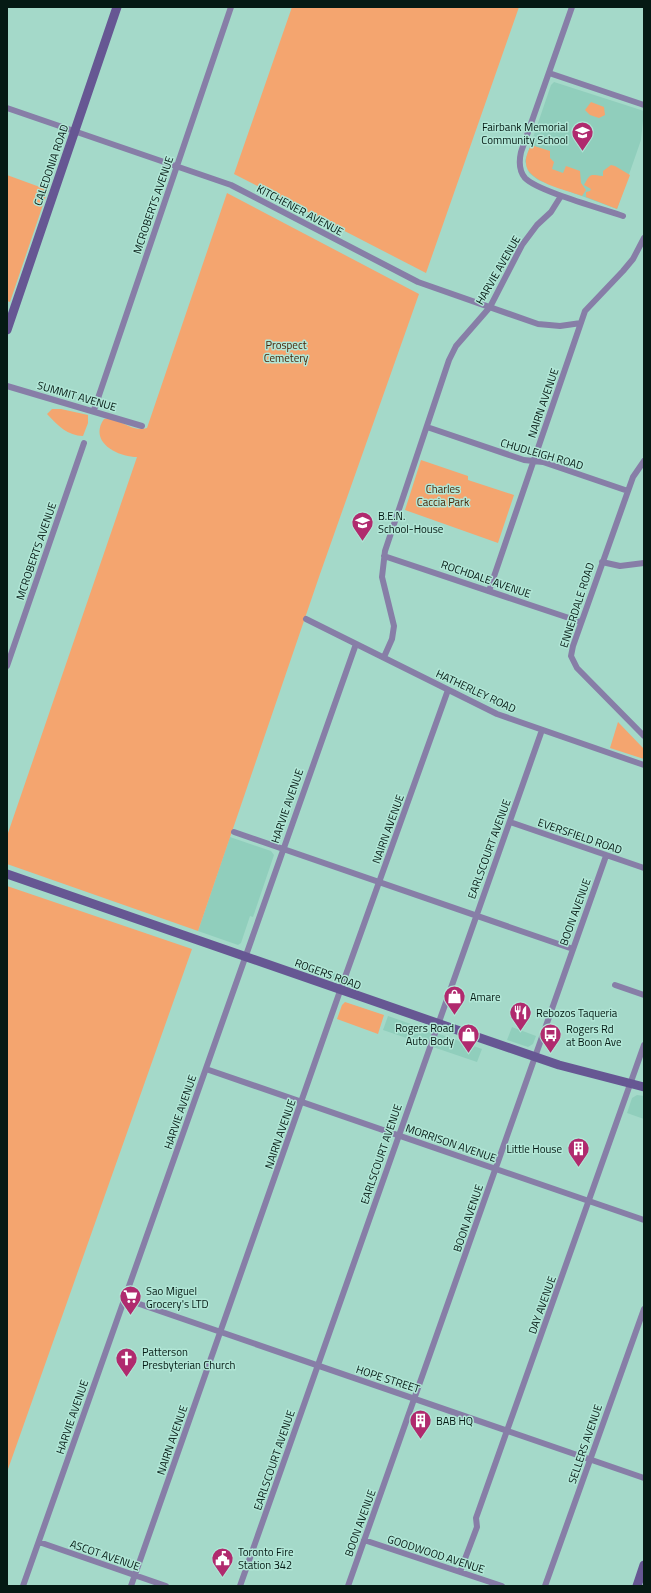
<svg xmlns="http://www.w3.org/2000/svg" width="651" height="1593" viewBox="0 0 651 1593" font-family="'Titillium Web',sans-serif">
	<rect width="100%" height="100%" fill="#a4d9c9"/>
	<path fill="#90cebc" d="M554 82 644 111 641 140 617 209 538 180 529 173 525 161 551 85Z
		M230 837 271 851 274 855 253 917 250 916 241 943 238 945 198 931Z
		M301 961 341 975V976L334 979 298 967Z
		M388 1016 482 1049 477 1062 383 1030Z
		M512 1027 536 1036 533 1044 528 1047 507 1040Z
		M637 1095 644 1096V1119L627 1113 632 1098Z"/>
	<path fill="#f4a56f" d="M292 7H519L426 273 234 174Z
		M591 102 604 107 605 115 599 118 590 115 585 110Z
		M531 145 550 151V158L554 162 552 169 563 173 566 166 580 171 581 183 586 190 582 196C567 190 526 182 526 163 525 157 529 150 531 145Z
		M611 165 615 166 630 175 617 209 586 197V192L590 191 591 189 584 185C591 172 590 175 603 176V171Z
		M7 175 48 190 10 302 7 301Z
		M227 193 419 294 320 574 198 931 7 864V836L137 457C118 457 88 442 104 419 120 416 130 433 147 428Z
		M52 409H61L88 415V423L83 436C68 436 57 425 47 414Z
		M421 460 468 476V480L514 495 498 543 405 510Z
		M618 722 644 749V759L610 748Z
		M7 886 192 949 7 1472Z
		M345 1002 384 1015 378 1034 337 1019 342 1005Z"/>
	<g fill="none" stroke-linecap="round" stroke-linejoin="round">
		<path stroke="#877ea7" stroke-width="6" d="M572 7 521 152C519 161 519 171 525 178 537 191 603 209 623 216
			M549 73 644 105
			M7 108 231 185 418 282 538 324 560 326 581 323
			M7 386 142 426
			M94 410 231 7
			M427 427 524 460 543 462 628 491
			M644 461 633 477 573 646 571 656 577 668 644 736
			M384 556 581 622
			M602 562 620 566 644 563
			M489 591 585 311 623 271 633 259 644 238
			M306 619 497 714 644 765
			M384 657 392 639 394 626 382 577 385 551 449 360 456 346 490 307 522 245 537 225 551 212 561 196
			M7 666 84 443
			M510 822 644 868
			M234 832 573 949
			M615 985 644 995
			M206 1069 644 1220
			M125 1299 644 1478
			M364 1540 502 1586
			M39 1542 166 1586
			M460 1572 477 1527 476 1518 644 1045
			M23 1586 356 644
			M131 1586 340 991 448 690
			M240 1586 542 730
			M348 1586 606 856
			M545 1586 644 1309"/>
		<path stroke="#665793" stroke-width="9" d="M7 330 117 7
			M7 874 486 1040 559 1065 644 1087
			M637 1586 644 1565"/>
	</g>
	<defs>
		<symbol id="school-pin" viewBox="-11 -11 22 30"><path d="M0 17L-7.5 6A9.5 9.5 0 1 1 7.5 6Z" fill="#b02a6e" stroke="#b1e6d6"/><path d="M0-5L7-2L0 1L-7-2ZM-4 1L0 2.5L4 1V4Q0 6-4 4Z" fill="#fff"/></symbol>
		<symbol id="shop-pin" viewBox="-11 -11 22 30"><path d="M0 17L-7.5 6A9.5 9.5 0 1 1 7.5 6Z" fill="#b02a6e" stroke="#b1e6d6"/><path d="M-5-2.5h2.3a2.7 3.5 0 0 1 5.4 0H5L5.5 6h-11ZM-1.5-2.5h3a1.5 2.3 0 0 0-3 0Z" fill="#fff"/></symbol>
		<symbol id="restaurant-pin" viewBox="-11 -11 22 30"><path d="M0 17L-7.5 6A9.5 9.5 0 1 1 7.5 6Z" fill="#b02a6e" stroke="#b1e6d6"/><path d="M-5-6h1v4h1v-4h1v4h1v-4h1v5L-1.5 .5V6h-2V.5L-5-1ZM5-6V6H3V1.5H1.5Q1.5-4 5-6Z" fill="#fff"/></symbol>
		<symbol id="bus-pin" viewBox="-11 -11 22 30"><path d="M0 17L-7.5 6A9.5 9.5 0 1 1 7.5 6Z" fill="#b02a6e" stroke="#b1e6d6"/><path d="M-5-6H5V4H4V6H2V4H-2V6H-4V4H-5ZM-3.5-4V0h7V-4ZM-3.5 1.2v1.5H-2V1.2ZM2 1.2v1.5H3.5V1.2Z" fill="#fff"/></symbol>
		<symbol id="building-pin" viewBox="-11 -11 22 30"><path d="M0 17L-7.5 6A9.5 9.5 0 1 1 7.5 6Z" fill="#b02a6e" stroke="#b1e6d6"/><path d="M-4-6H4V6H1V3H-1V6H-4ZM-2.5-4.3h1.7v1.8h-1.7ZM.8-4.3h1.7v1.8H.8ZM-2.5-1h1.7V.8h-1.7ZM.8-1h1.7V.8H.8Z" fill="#fff"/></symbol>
		<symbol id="supermarket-pin" viewBox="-11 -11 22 30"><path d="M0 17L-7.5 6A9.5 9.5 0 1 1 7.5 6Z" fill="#b02a6e" stroke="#b1e6d6"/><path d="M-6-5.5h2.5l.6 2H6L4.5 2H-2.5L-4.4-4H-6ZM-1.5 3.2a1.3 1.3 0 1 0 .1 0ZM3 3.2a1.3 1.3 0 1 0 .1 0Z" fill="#fff"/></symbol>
		<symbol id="church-pin" viewBox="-11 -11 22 30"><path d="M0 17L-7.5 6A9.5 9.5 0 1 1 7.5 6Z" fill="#b02a6e" stroke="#b1e6d6"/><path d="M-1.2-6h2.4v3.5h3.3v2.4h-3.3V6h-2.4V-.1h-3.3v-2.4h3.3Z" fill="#fff"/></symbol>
		<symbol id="civic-pin" viewBox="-11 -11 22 30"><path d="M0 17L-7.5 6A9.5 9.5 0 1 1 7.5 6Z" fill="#b02a6e" stroke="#b1e6d6"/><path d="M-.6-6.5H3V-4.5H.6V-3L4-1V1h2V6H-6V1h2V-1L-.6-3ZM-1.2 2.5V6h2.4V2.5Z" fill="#fff"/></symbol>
	</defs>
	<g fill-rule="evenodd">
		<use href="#school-pin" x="570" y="120" width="25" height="34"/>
		<use href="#school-pin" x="350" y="510" width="25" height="34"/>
		<use href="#shop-pin" x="442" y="984" width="25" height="34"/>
		<use href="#restaurant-pin" x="508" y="1000" width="25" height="34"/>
		<use href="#shop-pin" x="456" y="1022" width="25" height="34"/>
		<use href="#bus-pin" x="538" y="1022" width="25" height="34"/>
		<use href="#building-pin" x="566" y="1136" width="25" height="34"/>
		<use href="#supermarket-pin" x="118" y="1284" width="25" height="34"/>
		<use href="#church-pin" x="114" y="1346" width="25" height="34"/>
		<use href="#building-pin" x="408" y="1408" width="25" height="34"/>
		<use href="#civic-pin" x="210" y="1546" width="25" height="34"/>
	</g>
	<g text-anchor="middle" stroke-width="3" stroke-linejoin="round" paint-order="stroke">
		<g font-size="11" fill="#051a14" stroke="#b1e6d6" text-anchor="start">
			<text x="568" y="131" text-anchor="end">Fairbank Memorial<tspan x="568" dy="13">Community School</tspan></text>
			<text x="378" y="520">B.E.N.<tspan x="378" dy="13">School-House</tspan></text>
			<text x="470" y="1001">Amare</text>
			<text x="536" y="1017">Rebozos Taqueria</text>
			<text x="454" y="1032" text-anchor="end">Rogers Road<tspan x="454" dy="13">Auto Body</tspan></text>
			<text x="566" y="1033">Rogers Rd<tspan x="566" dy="13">at Boon Ave</tspan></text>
			<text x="562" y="1153" text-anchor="end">Little House</text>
			<text x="146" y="1295">Sao Miguel<tspan x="146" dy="13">Grocery's LTD</tspan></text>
			<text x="142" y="1356">Patterson<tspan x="142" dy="13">Presbyterian Church</tspan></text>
			<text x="436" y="1425">BAB HQ</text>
			<text x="238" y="1556">Toronto Fire<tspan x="238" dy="13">Station 342</tspan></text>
		</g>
		<g font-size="11" fill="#051a14" stroke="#b1e6d6">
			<text transform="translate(51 165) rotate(-71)" y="4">CALEDONIA ROAD</text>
			<text transform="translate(153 205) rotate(-71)" y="4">MCROBERTS AVENUE</text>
			<text transform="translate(300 210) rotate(28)" y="4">KITCHENER AVENUE</text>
			<text transform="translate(498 270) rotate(-60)" y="4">HARVIE AVENUE</text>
			<text transform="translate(77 396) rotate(16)" y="4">SUMMIT AVENUE</text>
			<text transform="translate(543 403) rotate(-71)" y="4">NAIRN AVENUE</text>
			<text transform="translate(542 454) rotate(16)" y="4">CHUDLEIGH ROAD</text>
			<text transform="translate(36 551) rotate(-71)" y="4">MCROBERTS AVENUE</text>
			<text transform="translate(486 579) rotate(19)" y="4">ROCHDALE AVENUE</text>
			<text transform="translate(577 605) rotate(-72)" y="4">ENNERDALE ROAD</text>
			<text transform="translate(476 691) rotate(25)" y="4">HATHERLEY ROAD</text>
			<text transform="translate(287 806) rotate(-71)" y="4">HARVIE AVENUE</text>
			<text transform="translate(388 829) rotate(-70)" y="4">NAIRN AVENUE</text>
			<text transform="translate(580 836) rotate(19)" y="4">EVERSFIELD ROAD</text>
			<text transform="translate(489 849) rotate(-70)" y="4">EARLSCOURT AVENUE</text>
			<text transform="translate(575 912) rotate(-70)" y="4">BOON AVENUE</text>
			<text transform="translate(328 974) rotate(20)" y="4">ROGERS ROAD</text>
			<text transform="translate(180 1112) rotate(-71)" y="4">HARVIE AVENUE</text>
			<text transform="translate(280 1134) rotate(-71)" y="4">NAIRN AVENUE</text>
			<text transform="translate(451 1143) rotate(19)" y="4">MORRISON AVENUE</text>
			<text transform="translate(381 1154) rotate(-71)" y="4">EARLSCOURT AVENUE</text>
			<text transform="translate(468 1218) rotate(-71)" y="4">BOON AVENUE</text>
			<text transform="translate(542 1305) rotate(-70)" y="4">DAY AVENUE</text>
			<text transform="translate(388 1379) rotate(18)" y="4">HOPE STREET</text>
			<text transform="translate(72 1417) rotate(-71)" y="4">HARVIE AVENUE</text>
			<text transform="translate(172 1440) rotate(-71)" y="4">NAIRN AVENUE</text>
			<text transform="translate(585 1444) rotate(-71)" y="4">SELLERS AVENUE</text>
			<text transform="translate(274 1460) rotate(-71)" y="4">EARLSCOURT AVENUE</text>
			<text transform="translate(360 1523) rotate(-70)" y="4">BOON AVENUE</text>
			<text transform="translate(436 1554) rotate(18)" y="4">GOODWOOD AVENUE</text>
			<text transform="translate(105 1555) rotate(19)" y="4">ASCOT AVENUE</text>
		</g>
		<g font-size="11" fill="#4a2508" stroke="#b1e6d6">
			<text x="286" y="349">Prospect<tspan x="286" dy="13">Cemetery</tspan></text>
			<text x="443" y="493">Charles<tspan x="443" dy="13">Caccia Park</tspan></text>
		</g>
	</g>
	<rect width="651" height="1593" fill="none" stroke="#051a14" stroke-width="16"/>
</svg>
